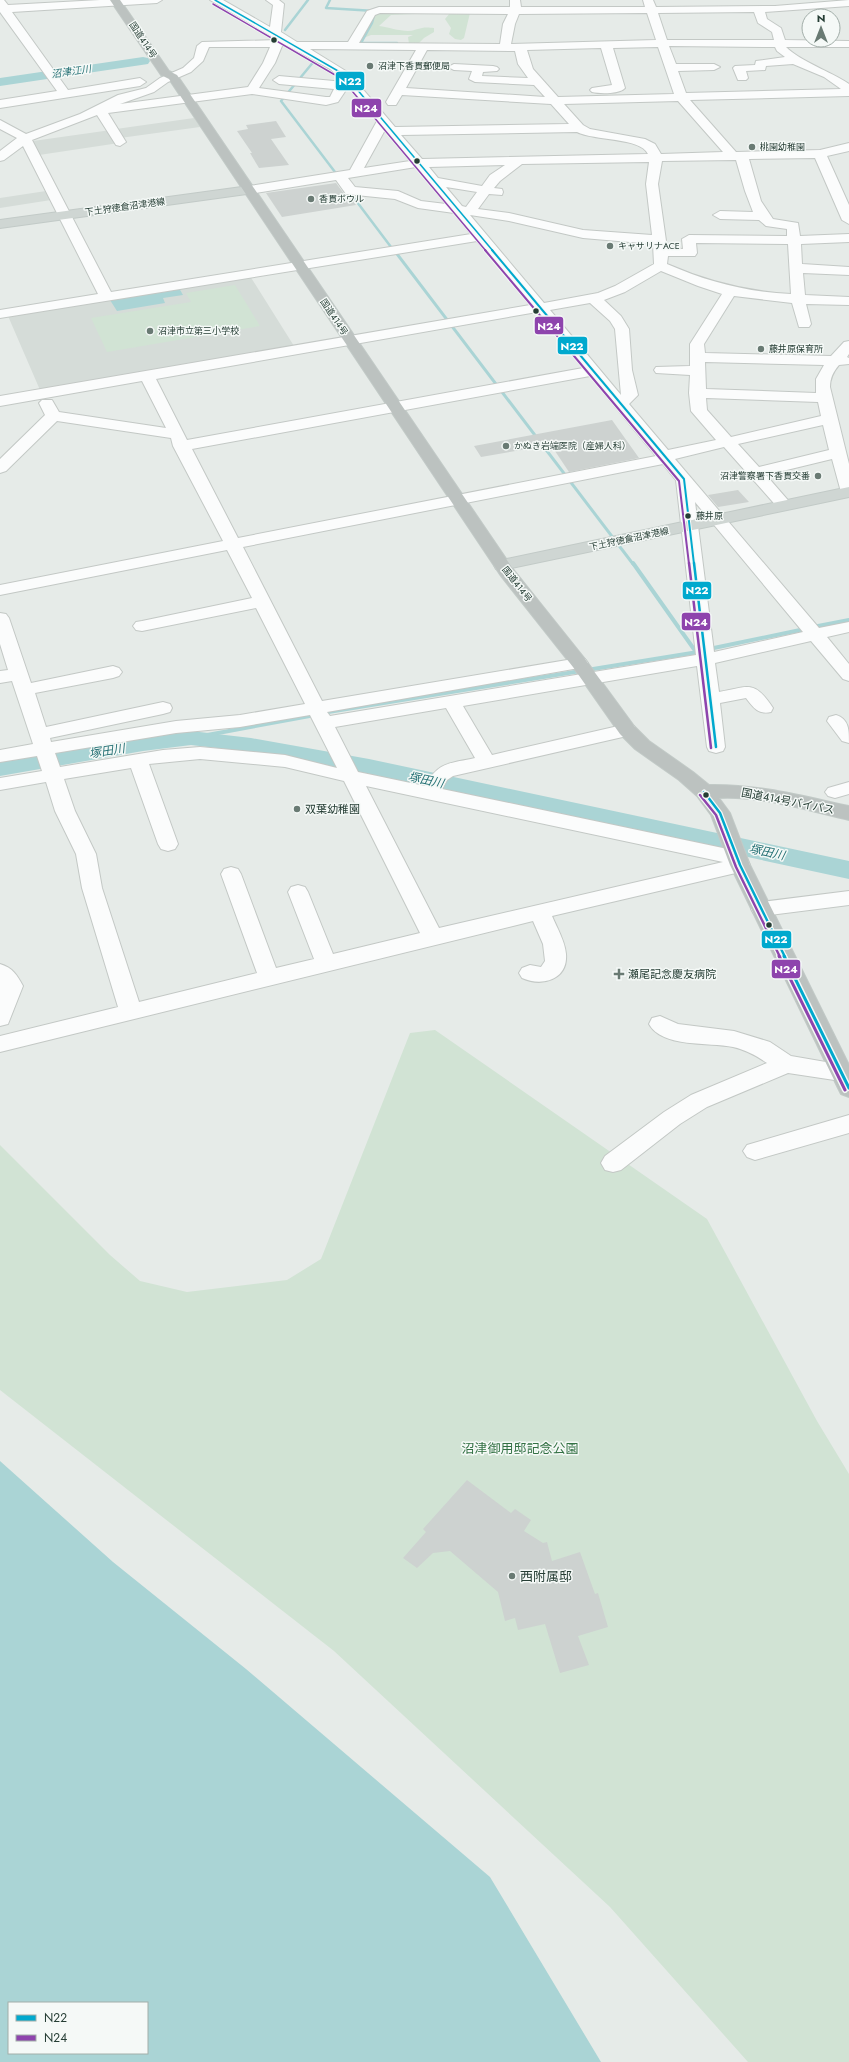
<svg xmlns="http://www.w3.org/2000/svg" width="849" height="2062" viewBox="0 0 849 2062" font-family="Jost,'Noto Sans JP',sans-serif">
	<rect width="100%" height="100%" fill="#e6ebe8"/>
	<path fill="#d5dcd8" d="M194 118 200 127 120 138 116 129Z
		M111 130 119 143 39 155 33 141Z
		M46 191 51 200 0 208V198Z
		M250 276 294 346 40 390 8 316Z"/>
	<path fill="#d1e3d4" d="M379 11H413L415 14 391 15 379 26C388 27 399 31 408 31 419 30 420 26 434 28V32L424 38 418 44H409L408 37 413 35H371L361 39 370 14Z
		M450 13H470L464 38 461 40 455 39 449 34 451 28 445 19Z
		M235 285 260 326 107 352 91 318 191 302 186 293Z
		M435 1030 707 1219 817 1421 849 1474V2062H748L610 1907 334 1651 0 1390V1145L110 1255 140 1281 187 1292 287 1280 321 1259 410 1033Z"/>
	<path fill="#aad4d5" fill-rule="evenodd" d="M179 288 183 295 163 298 165 303 117 311 110 300Z
		M0 1461 113 1562 246 1669 490 1877 601 2062H0ZM9 2003H147V2053H9Z"/>
	<g fill="none" stroke-linecap="round" stroke-linejoin="round">
		<path stroke="#aad4d5" stroke-width="2.5" d="M330 0 326 8 375 11 372 23 361 43H397
			M285 30 308 0
			M315 60 281 101 338 176
			M348 190 394 251"/>
		<path stroke="#aad4d5" stroke-width="3" d="M394 250 633 564"/>
		<path stroke="#aad4d5" stroke-width="4" d="M633 563 696 652
			M813 627 849 620
			M709 649 805 629
			M322 713 698 652
			M191 738 315 715"/>
		<path fill="#aad4d5" fill-rule="evenodd" d="M143 57 148 58 150 61 148 64 0 86V78Z
			M191 731 251 738 369 759 849 861V879L369 775 251 752 191 745 143 751 0 776V760L143 737Z"/>
	</g>
	<path fill="#cdd2d0" d="M276 121 286 137 271 139 289 165 259 168 250 153H252L237 131 248 129 246 125Z
		M336 183 345 195 349 196 356 205 282 217 266 193Z
		M612 420 639 458 569 472 551 445 481 457 474 446Z
		M738 490 749 502 718 507 708 495Z
		M467 1480 511 1513 515 1509 531 1520 524 1531 543 1543 547 1542 552 1561 580 1552 595 1594 598 1593 608 1627 578 1636 589 1665 560 1673 545 1624 518 1630 515 1618 505 1621 498 1592 450 1551 433 1553 417 1568 403 1558 426 1532 423 1529Z"/>
	<g fill="none" stroke-linecap="round" stroke-linejoin="round">
		<defs>
			<path id="minor" d="M0 0H4L8 5 100 0H162L157 3 12 12 68 90 140 78 146 82 140 86 0 108V100L57 91 0 12Z
				M210 0H223L270 27 273 5 266 0H279L284 4 281 32 297 42H348L367 11 379 7H510V0H520L521 7H645L643 0H653L656 7 775 6 849 0V6L765 12 767 19 781 28 785 40 849 41V47H786C801 62 830 71 849 84V96L690 100 736 152 820 150 849 143V151L827 156 849 205V224L842 220 815 158 749 159 761 201 773 219 798 223 800 236 849 234V242L801 244 802 264 849 267V275L803 273 805 295 849 297V305L806 304 811 324 809 327H799L792 303 734 296 704 344 705 353 831 356 844 342 849 341V354L847 357 849 358V364L839 365C833 372 830 378 830 387L849 464V497L843 495 841 492 832 459 766 475 793 506 791 509H779L724 447 675 459 819 628 849 622V632L827 637 849 664V681L843 679 811 641 715 663 719 692C748 687 754 679 773 708L771 712C758 715 753 707 746 698L720 703 725 747 723 751 716 753 709 751 707 747 697 666 463 706 492 755 627 724 634 726 636 730 634 734 627 736 453 776 447 780 442 789 737 851 744 853 750 865 747 870 740 872 552 916C557 928 565 941 566 954 568 980 542 987 522 978L519 973 522 968 530 965 541 967 545 961 543 944 533 921 0 1052V1036L118 1007 82 888 76 854 55 811 46 782 0 790V778L42 771 37 756 0 762V750L33 744 12 681 0 683V671L8 670 0 644V613L6 614 9 618 31 683 113 666 119 668 122 672 119 676 113 678 35 693 46 727 163 702 170 704 172 708 170 712 163 714 50 738 51 742 176 721 240 715 305 704 256 608 142 631 136 630 133 626 136 622 142 621 252 598 227 550 0 595V585L223 541 173 446 171 438 57 421 6 471 0 473V459L45 415 39 403 42 400H52L59 412 166 428 142 381 0 406V396L530 305 477 241 0 318V310L98 294 23 146 4 160 0 161V151L17 138 0 129V120L26 134 80 114 118 95 146 88 160 78 183 68 194 58 197 46 202 42 278 40ZM754 12 758 23 772 32 774 40H667L658 13ZM380 13 508 14 503 24 500 44 359 43 375 15ZM647 13 656 40 511 44 515 24 519 14ZM286 45 330 69 345 82 279 76 273 80 279 84 334 89 330 97H326L259 88 275 63 282 46ZM669 46 775 47 777 51 785 57 756 61 755 65 735 66 733 68 738 80H746L748 78 746 71 765 70 766 66 793 64 824 77 841 89 686 93 678 71 714 70 720 67 714 64H676ZM209 47H270L263 63 248 87 120 104 154 92 168 82 191 72 203 61ZM658 47 674 94 558 97 533 69 527 50 601 48 612 85 592 88 590 90 592 92C600 94 620 94 625 88L613 48ZM310 49 416 50 386 102 388 105H396L402 95 551 104 569 124 395 127 349 73ZM427 50 515 51 518 64 528 78 482 76 483 72 497 71 499 69 497 67 493 66 454 64 448 67 454 70 472 71 469 79 475 82 534 85 545 97 406 88ZM346 90H351L377 121 350 170 249 186 243 190 244 193 249 194 336 180 346 194 395 199 418 208 454 213 471 234 111 292 32 140 97 115 116 145 120 146 126 142 108 113 252 94 326 105 338 102ZM678 101 723 152 661 154 655 144 645 139 590 129 583 125 564 104ZM385 130 410 161 364 168ZM577 132C594 141 640 137 648 154L422 159 401 135ZM736 160 745 191 753 212 720 211 713 215 720 219 759 220 766 226 787 229V236L689 235 682 239 683 249 667 248 658 184 662 161ZM649 162 646 184 652 235 583 230 509 213 478 209 489 194 502 195 503 192 502 189 494 188 500 181 522 164ZM505 165 490 175 482 186 438 178 429 167ZM416 167 446 204 421 201 398 191 355 187 348 178ZM446 187 477 192 466 207 462 206ZM470 215 509 221 583 238 653 244 654 264 615 286 598 293 544 303ZM696 243 788 244 791 294C747 292 708 282 667 264L668 256H695L697 253ZM661 271 698 286 722 294 690 344V366L656 367 654 370 656 373 690 375 689 393 691 411 716 440 668 450 629 404 638 395 632 370 629 329 621 316 604 300 625 292ZM590 303 610 321 615 329 621 395 550 310ZM537 312 583 368 187 440 156 379ZM705 362 824 365 816 379V393L706 389ZM590 376 656 456 238 538 192 449ZM706 398 818 402 821 416 731 437 707 410ZM823 425 829 450 759 467 738 444ZM663 464 676 480 696 655 330 716 327 712 579 668 585 667 588 663 585 659 579 658 322 701 243 547ZM695 502 803 632 714 652ZM446 708 475 758C449 764 439 761 425 786L358 772 335 727ZM310 715 337 768 285 755 200 747 163 750 60 767 55 753 176 733 240 727ZM200 759 285 767 344 781 420 933 333 954 308 892 305 887 298 885 291 887 288 892 314 959 276 968 241 874 238 869 231 867 224 869 221 874 257 973 139 1002 102 888 96 854 75 811 64 779 131 768 158 844 161 849 168 851 175 849 178 844 149 764ZM366 786 723 862 439 928Z
				M836 715C849 719 849 730 849 743L842 741 827 721 829 717Z
				M849 782V794L835 798 828 796 825 792 828 788Z
				M849 891V905L761 916 754 914 751 909 754 904 761 902Z
				M0 964C13 968 17 975 23 986L8 1024 0 1026Z
				M660 1016 678 1024 734 1031 770 1042 791 1056 849 1066V1078L841 1081 788 1073 707 1107 680 1124 621 1170 613 1172 605 1170 601 1163 605 1156 664 1112 691 1095 767 1063C757 1056 746 1050 733 1047 709 1042 662 1048 649 1024L652 1018Z
				M849 1115V1133L755 1160 747 1157 743 1151 747 1145Z"/>
			<path id="major" d="M249 186 255 190 254 193 0 228V220Z
				M849 487V497L502 570 496 569 494 565 496 561 502 560Z"/>
			<path id="highway" d="M110 0H120L169 71 177 75 513 569 585 659 634 726 649 741 693 772 709 785C757 784 802 796 849 806V820C806 810 763 796 719 798L730 813 750 865 849 1065V1097L841 1094 838 1088 730 865 711 815 697 796 679 780 635 749 620 734 573 667 501 576 169 79 161 75Z"/>
		</defs>
		<use href="#minor" stroke="#c3c8c5" stroke-width="2"/>
		<use href="#major" stroke="#c2cac7" stroke-width="2"/>
		<use href="#highway" stroke="#c2cac7" stroke-width="2"/>
		<use href="#minor" fill="#fbfcfc" fill-rule="evenodd"/>
		<use href="#major" fill="#cfd6d3" fill-rule="evenodd"/>
		<use href="#highway" fill="#bcc2c0" fill-rule="evenodd"/>
		<defs>
			<path id="bus-1-far3" d="M215 0 345 75 493 251"/>
			<path id="bus-1-far2" d="M492 250 684 479 694 564"/>
			<path id="bus-1-far1" d="M694 563 716 747
				M704 792 720 813 740 865 785 957"/>
			<path id="bus-1" d="M784 956 849 1088"/>
			<path id="bus-2-far3" d="M213 4 342 79 486 251"/>
			<path id="bus-2-far2" d="M485 250 679 481 689 564"/>
			<path id="bus-2-far1" d="M689 563 711 748
				M700 795 716 815 736 867 780 957"/>
			<path id="bus-2" d="M779 956 845 1090"/>
		</defs>
		<use href="#bus-1-far3" stroke="#f5f9f7" stroke-width="3"/>
		<use href="#bus-1-far2" stroke="#f5f9f7" stroke-width="4"/>
		<use href="#bus-1-far1" stroke="#f5f9f7" stroke-width="5"/>
		<use href="#bus-1" stroke="#f5f9f7" stroke-width="6"/>
		<use href="#bus-2-far3" stroke="#f5f9f7" stroke-width="3"/>
		<use href="#bus-2-far2" stroke="#f5f9f7" stroke-width="4"/>
		<use href="#bus-2-far1" stroke="#f5f9f7" stroke-width="5"/>
		<use href="#bus-2" stroke="#f5f9f7" stroke-width="6"/>
		<use href="#bus-1-far3" stroke="#00a9ce" stroke-width="1.5"/>
		<use href="#bus-1-far2" stroke="#00a9ce" stroke-width="2"/>
		<use href="#bus-1-far1" stroke="#00a9ce" stroke-width="2.5"/>
		<use href="#bus-1" stroke="#00a9ce" stroke-width="3"/>
		<use href="#bus-2-far3" stroke="#8e44ad" stroke-width="1.5"/>
		<use href="#bus-2-far2" stroke="#8e44ad" stroke-width="2"/>
		<use href="#bus-2-far1" stroke="#8e44ad" stroke-width="2.5"/>
		<use href="#bus-2" stroke="#8e44ad" stroke-width="3"/>
	</g>
	<g fill="#253d34" stroke="#f5f9f7" stroke-width="1.5">
		<circle cx="274" cy="40" r="3.5"/>
		<circle cx="417" cy="161" r="3.5"/>
		<circle cx="536" cy="311" r="3.5"/>
		<circle cx="688" cy="516" r="3.5"/>
		<circle cx="706" cy="795" r="3.5"/>
		<circle cx="769" cy="925" r="3.5"/>
	</g>
	<g fill="#697a73" stroke="#f5f9f7" stroke-width="1.5">
		<circle cx="370" cy="66" r="4"/>
		<circle cx="752" cy="147" r="4"/>
		<circle cx="311" cy="199" r="4"/>
		<circle cx="610" cy="246" r="4"/>
		<circle cx="150" cy="331" r="4"/>
		<circle cx="761" cy="349" r="4"/>
		<circle cx="506" cy="446" r="4"/>
		<circle cx="818" cy="476" r="4"/>
		<circle cx="297" cy="809" r="4"/>
		<path d="M617 968h4v4h4v4h-4v4h-4v-4h-4v-4h4z"/>
		<circle cx="512" cy="1576" r="4"/>
	</g>
	<g text-anchor="middle" stroke-width="3" stroke-linejoin="round" paint-order="stroke">
		<g font-size="9" fill="#253d34" stroke="#f5f9f7">
			<text transform="translate(143 40) rotate(56)" y="3">国道414号</text>
			<text transform="translate(125 207) rotate(-8)" y="3">下土狩徳倉沼津港線</text>
			<text transform="translate(334 317) rotate(56)" y="3">国道414号</text>
			<text transform="translate(629 539) rotate(-12)" y="3">下土狩徳倉沼津港線</text>
			<text transform="translate(517 584) rotate(52)" y="3">国道414号</text>
		</g>
		<g font-size="9" fill="#253d34" stroke="#f5f9f7" text-anchor="start">
			<text x="378" y="69">沼津下香貫郵便局</text>
			<text x="760" y="150">桃園幼稚園</text>
			<text x="319" y="202">香貫ボウル</text>
			<text x="618" y="249">キャサリナACE</text>
			<text x="158" y="334">沼津市立第三小学校</text>
			<text x="769" y="352">藤井原保育所</text>
			<text x="514" y="449">かぬき岩端医院（産婦人科）</text>
			<text x="810" y="479" text-anchor="end">沼津警察署下香貫交番</text>
		</g>
		<g font-size="9" fill="#253d34" stroke="#f5f9f7" text-anchor="start">
			<text x="696" y="519">藤井原</text>
		</g>
		<g font-size="10" font-style="italic" fill="#247074" stroke="#f5f9f7">
			<text transform="translate(71 71) rotate(-8)" y="4">沼津江川</text>
		</g>
		<g font-size="11" fill="#253d34" stroke="#f5f9f7">
			<text transform="translate(788 801) rotate(11)" y="4">国道414号バイパス</text>
		</g>
		<g font-size="11" fill="#253d34" stroke="#f5f9f7" text-anchor="start">
			<text x="305" y="813">双葉幼稚園</text>
			<text x="628" y="978">瀬尾記念慶友病院</text>
		</g>
		<g font-size="12" font-style="italic" fill="#247074" stroke="#f5f9f7">
			<text transform="translate(107 751) rotate(-9)" y="4">塚田川</text>
			<text transform="translate(426 780) rotate(12)" y="4">塚田川</text>
			<text transform="translate(767 852) rotate(12)" y="4">塚田川</text>
		</g>
		<g font-size="13" fill="#337144" stroke="#f5f9f7">
			<text x="520" y="1453">沼津御用邸記念公園</text>
		</g>
		<g font-size="13" fill="#253d34" stroke="#f5f9f7" text-anchor="start">
			<text x="520" y="1581">西附属邸</text>
		</g>
	</g>
	<g stroke="#f5f9f7" stroke-width="1.5">
		<rect x="335" y="71" width="30" height="20" rx="4" fill="#00a9ce"/>
		<rect x="351" y="98" width="31" height="20" rx="4" fill="#8e44ad"/>
		<rect x="534" y="316" width="30" height="19" rx="4" fill="#8e44ad"/>
		<rect x="557" y="336" width="31" height="19" rx="4" fill="#00a9ce"/>
		<rect x="682" y="581" width="30" height="19" rx="4" fill="#00a9ce"/>
		<rect x="681" y="612" width="30" height="19" rx="4" fill="#8e44ad"/>
		<rect x="761" y="930" width="31" height="19" rx="4" fill="#00a9ce"/>
		<rect x="771" y="959" width="30" height="20" rx="4" fill="#8e44ad"/>
	</g>
	<g font-size="11" text-anchor="middle" font-weight="bold" fill="#fff">
		<text x="350" y="85">N22</text>
		<text x="366" y="112">N24</text>
		<text x="549" y="330">N24</text>
		<text x="572" y="350">N22</text>
		<text x="697" y="594">N22</text>
		<text x="696" y="626">N24</text>
		<text x="776" y="943">N22</text>
		<text x="786" y="973">N24</text>
	</g>
	<rect x="8" y="2002" width="140" height="52" fill="#f5f9f7" stroke="#a2aea9"/>
	<rect x="16" y="2015" width="20" height="6" fill="#00a9ce" stroke="#a2aea9"/>
	<text x="44" y="2022" font-size="12" fill="#253d34">N22</text>
	<rect x="16" y="2035" width="20" height="6" fill="#8e44ad" stroke="#a2aea9"/>
	<text x="44" y="2042" font-size="12" fill="#253d34">N24</text>
	<g transform="translate(821 28)"><circle r="19" fill="#f5f9f7" stroke="#a2aea9"/>
	<path d="M0-3L7 15L0 10L-7 15Z" fill="#697a73"/>
	<text y="-6" font-size="11" font-weight="bold" text-anchor="middle" fill="#253d34">N</text>
	</g>
</svg>
